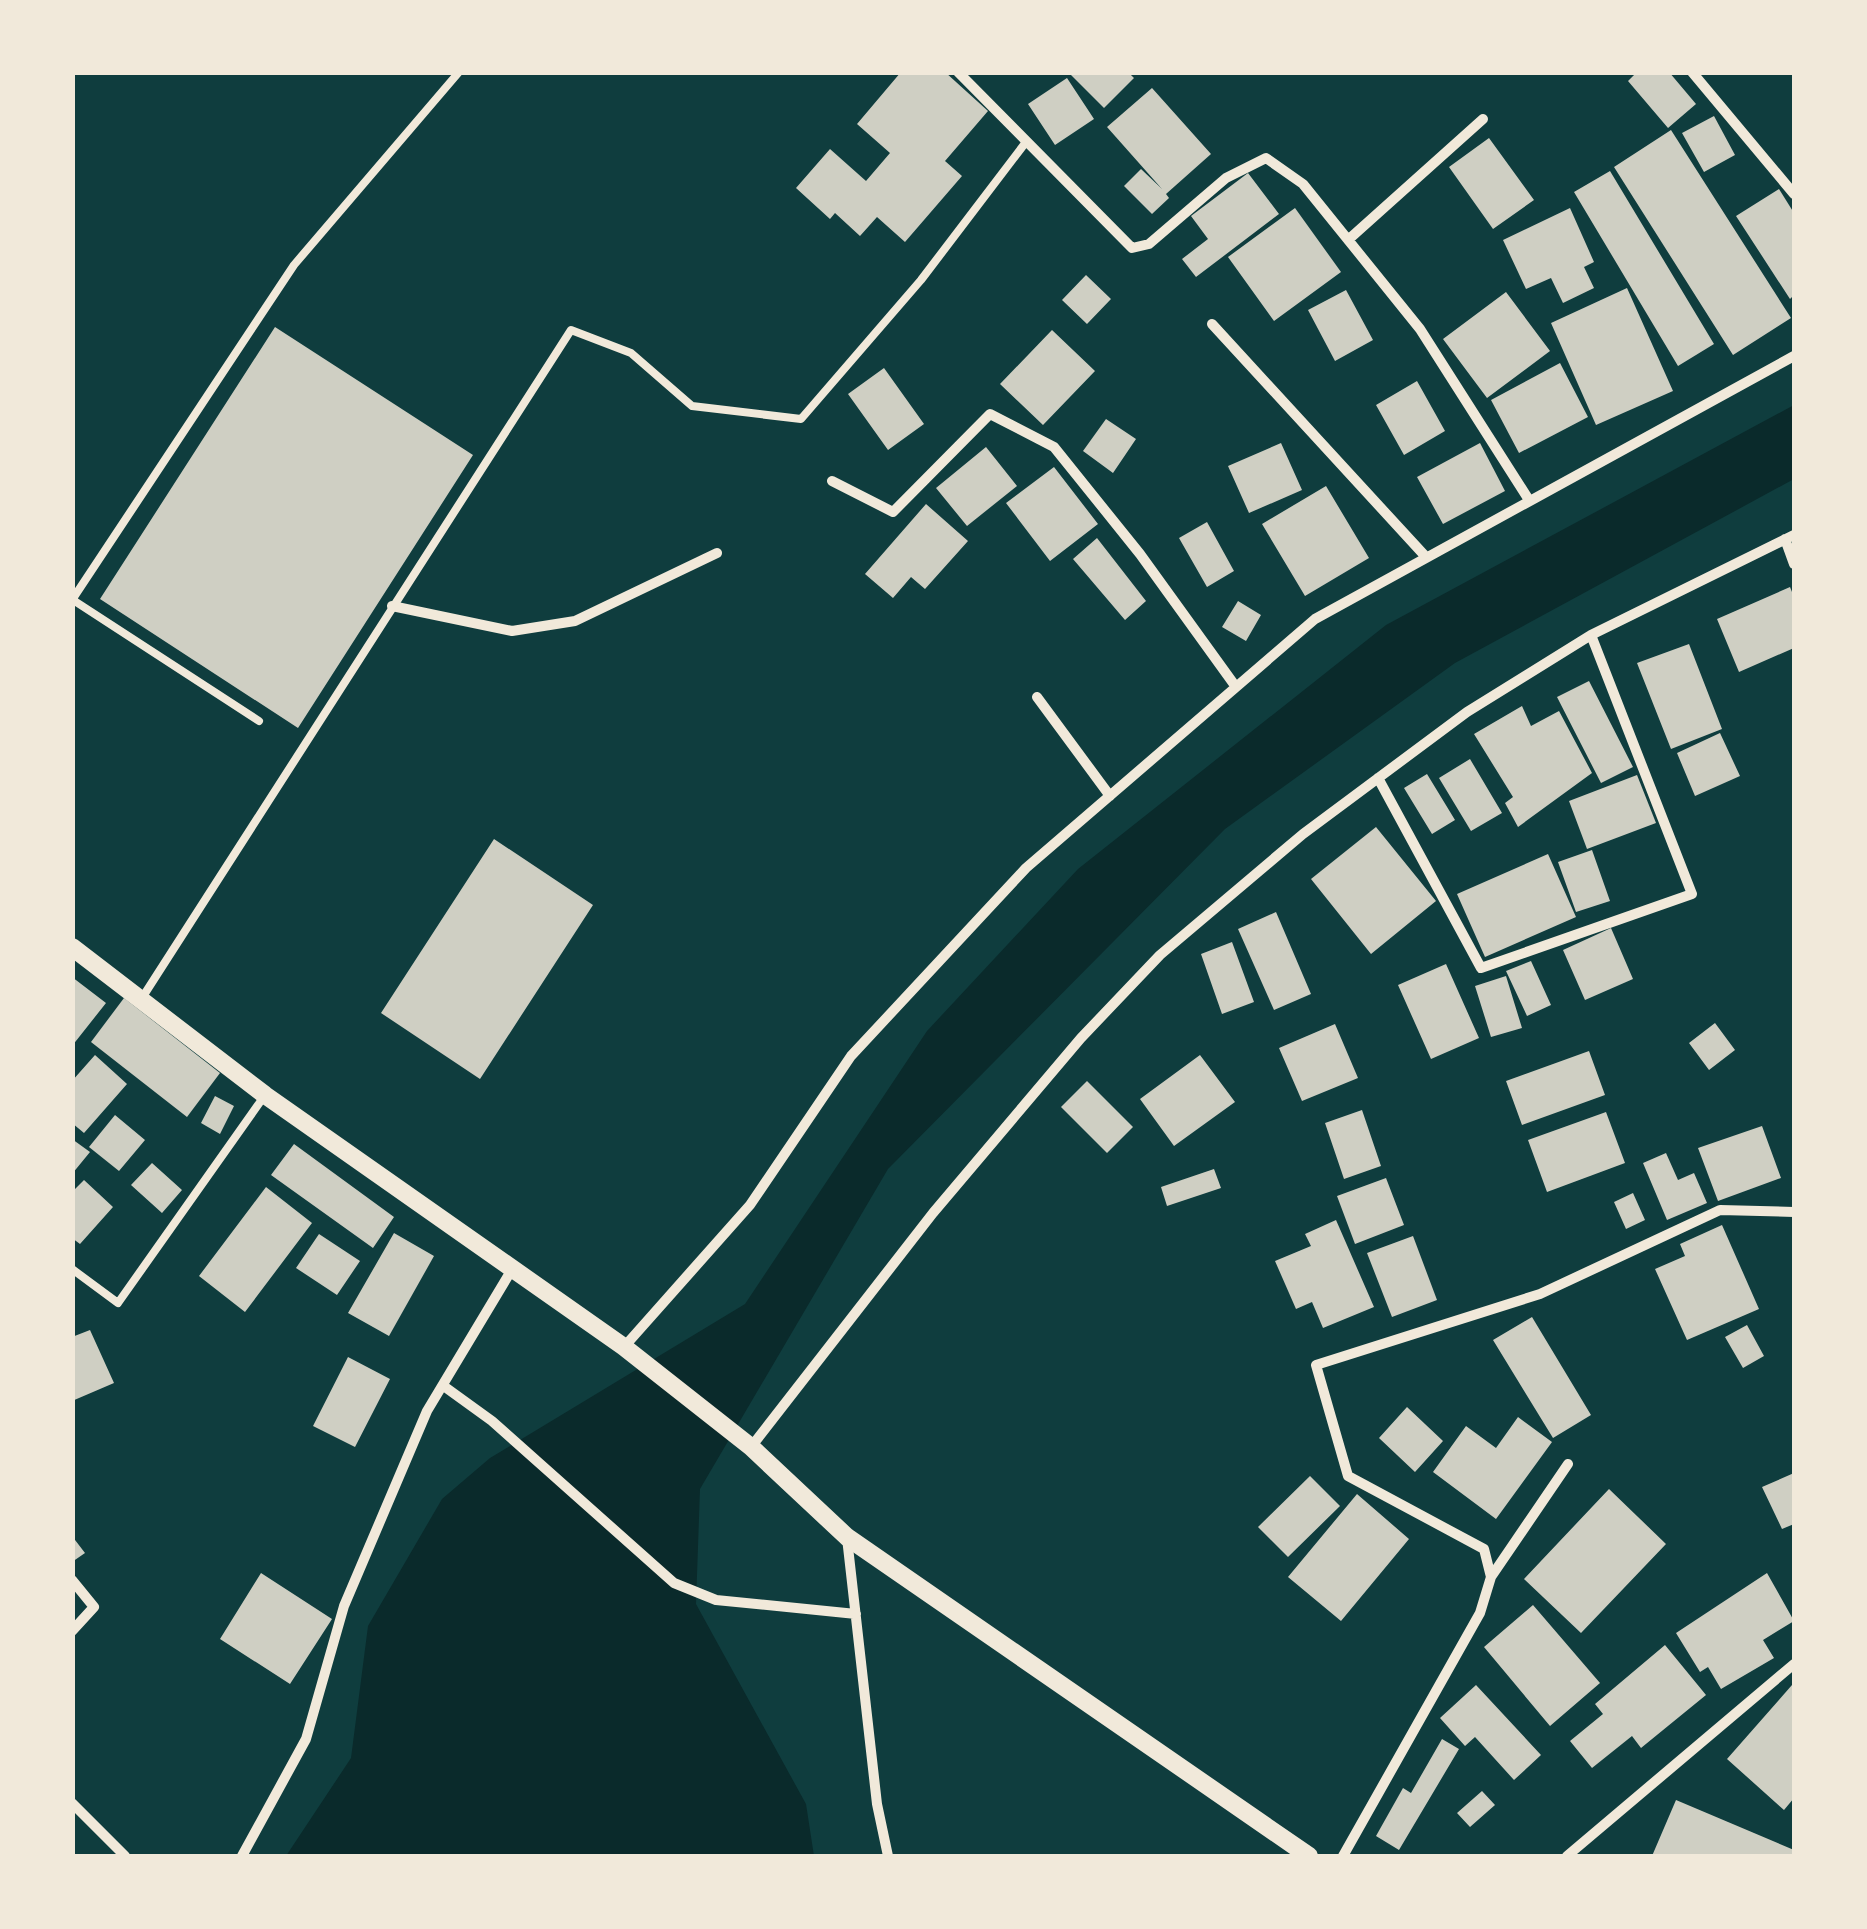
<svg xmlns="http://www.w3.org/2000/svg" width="1867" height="1929" viewBox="0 0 1867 1929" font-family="'PT Sans Narrow',sans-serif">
	<rect width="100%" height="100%" fill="#0f3d3e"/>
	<path fill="#0a2a2b" d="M1794 405V479L1455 663 1225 829 888 1169 700 1489 696 1604 806 1804 814 1856H286L351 1758 368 1626 442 1499 490 1458 745 1304 927 1031 1078 869 1386 625Z"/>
	<path fill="#cfcfc3" d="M901 72H945L988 111 945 161 962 176 905 242 877 217 860 236 835 213 830 219 796 188 830 149 866 181 890 153 857 124Z
		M1068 72H1128L1134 78 1104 108Z
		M1637 72H1669L1696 104 1668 128 1628 81Z
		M1067 78 1094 119 1055 145 1028 104Z
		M1152 88 1211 154 1166 194 1169 198 1152 214 1124 186 1141 169 1162 189 1107 127Z
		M1714 116 1735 155 1704 172 1682 133Z
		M1671 130 1791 318 1733 355 1614 167Z
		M1489 138 1534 200 1493 229 1449 167Z
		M1610 171 1714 344 1678 366 1574 192Z
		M1248 173 1279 214 1196 277 1182 259 1208 239 1191 216Z
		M1779 189 1794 213V295L1790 299 1736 216Z
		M1295 208 1341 272 1274 321 1228 257Z
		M1570 208 1594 262 1584 267 1594 288 1563 303 1551 278 1526 289 1503 240Z
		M1086 275 1111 299 1087 324 1062 300Z
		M1627 288 1673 391 1596 425 1551 323Z
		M1346 290 1373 340 1335 361 1308 310Z
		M1506 292 1550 351 1487 398 1443 339Z
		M275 327 473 455 298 728 100 599Z
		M1052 330 1095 371 1043 425 1000 384Z
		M1560 363 1588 417 1519 453 1491 400Z
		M884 368 924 424 888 450 848 394Z
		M1417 381 1445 431 1404 455 1376 405Z
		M1106 419 1136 439 1113 473 1083 451Z
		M1281 443 1302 490 1249 513 1228 466Z
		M1480 443 1505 491 1443 524 1417 477Z
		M986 447 1017 486 967 526 936 488Z
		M1054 467 1098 524 1050 561 1006 503Z
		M1326 486 1369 558 1305 596 1262 524Z
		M926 504 968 541 925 589 911 577 893 598 865 574Z
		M1207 522 1234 571 1207 587 1179 538Z
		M1097 538 1146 601 1125 620 1073 559Z
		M1790 587 1794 597V648L1739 672 1717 619Z
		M1238 601 1261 615 1246 641 1222 627Z
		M1689 644 1722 729 1671 749 1637 663Z
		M1589 681 1633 767 1601 783 1557 697Z
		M1522 706 1531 726 1559 711 1592 773 1518 827 1505 803 1513 797 1474 734Z
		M1720 733 1740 776 1695 796 1677 753Z
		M1470 759 1502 813 1471 831 1439 778Z
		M1427 774 1455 820 1432 834 1404 788Z
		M1637 775 1656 823 1587 849 1569 801Z
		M1376 827 1436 901 1371 954 1311 879Z
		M494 839 593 905 480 1079 381 1013Z
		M1592 850 1610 901 1576 912 1558 862Z
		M1548 854 1576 917 1485 957 1457 894Z
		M1276 912 1311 994 1274 1010 1238 929Z
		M1611 928 1633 979 1585 1000 1563 950Z
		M1232 942 1254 1002 1222 1014 1201 954Z
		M1531 961 1551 1005 1527 1016 1506 971Z
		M1446 964 1479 1038 1431 1059 1398 985Z
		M1506 976 1522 1028 1491 1037 1475 986Z
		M72 977 106 1003 72 1046Z
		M124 998 220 1073 187 1117 91 1042Z
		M1715 1023 1735 1050 1709 1070 1689 1043Z
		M1335 1024 1358 1078 1302 1101 1279 1048Z
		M1589 1051 1605 1095 1522 1125 1506 1081Z
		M95 1055 127 1084 84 1133 72 1123V1081Z
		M1200 1055 1235 1102 1174 1146 1140 1099Z
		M1087 1081 1133 1127 1107 1153 1061 1107Z
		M215 1096 234 1106 220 1134 201 1123Z
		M1362 1110 1381 1166 1344 1179 1325 1123Z
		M1606 1112 1625 1163 1547 1192 1528 1140Z
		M115 1115 145 1140 119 1171 89 1147Z
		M1762 1126 1781 1178 1718 1201 1698 1148Z
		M72 1139 90 1152 72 1174Z
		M294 1144 394 1217 373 1248 271 1175Z
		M1666 1153 1678 1180 1694 1173 1707 1203 1667 1220 1643 1163Z
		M152 1163 182 1190 162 1213 131 1185Z
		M1214 1169 1221 1188 1167 1206 1161 1187Z
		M1386 1178 1404 1225 1355 1244 1337 1196Z
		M84 1180 113 1207 80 1244 72 1238V1192Z
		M266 1187 312 1223 245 1312 199 1276Z
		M1633 1193 1645 1220 1626 1229 1614 1202Z
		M1336 1220 1374 1307 1323 1328 1312 1302 1296 1309 1275 1261 1311 1246 1305 1234Z
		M1722 1225 1759 1309 1687 1340 1655 1269 1685 1256 1680 1244Z
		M394 1233 434 1256 389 1336 348 1313Z
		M319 1234 360 1261 337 1295 296 1268Z
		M1413 1236 1437 1300 1392 1317 1367 1253Z
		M1532 1317 1591 1415 1553 1438 1493 1340Z
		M1747 1325 1764 1356 1743 1368 1725 1337Z
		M90 1330 114 1383 72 1401V1337Z
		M348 1357 390 1379 355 1447 313 1426Z
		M1407 1407 1443 1441 1415 1472 1379 1438Z
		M1518 1417 1552 1442 1496 1519 1433 1472 1466 1426 1496 1448Z
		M1794 1473V1524L1782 1529 1762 1487Z
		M1310 1476 1340 1506 1288 1557 1258 1527Z
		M1609 1489 1666 1544 1581 1633 1524 1579Z
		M1357 1494 1409 1539 1341 1621 1288 1577Z
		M72 1536 85 1553 72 1562Z
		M261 1573 332 1619 290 1684 220 1639Z
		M1767 1573 1794 1621 1763 1640 1774 1658 1721 1689 1708 1667 1700 1672 1676 1633Z
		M1533 1605 1600 1683 1550 1726 1484 1647Z
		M1665 1645 1706 1695 1641 1748 1632 1736 1592 1768 1570 1741 1603 1714 1595 1704Z
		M1476 1685 1541 1755 1514 1780 1475 1737 1465 1746 1440 1718Z
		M1792 1685 1794 1798 1784 1810 1727 1759Z
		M1442 1739 1459 1749 1399 1850 1376 1836 1403 1788 1411 1793Z
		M1482 1791 1495 1805 1470 1827 1457 1813Z
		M1676 1800 1794 1850V1856H1652Z"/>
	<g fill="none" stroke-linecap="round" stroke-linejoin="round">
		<path stroke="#f1e9da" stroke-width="8" d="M72 600 294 265 459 72
			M73 600 259 721
			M142 998 571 330 631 353 692 406 801 419 921 280 1026 142
			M72 1269 118 1303 265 1095"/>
		<path stroke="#f1e9da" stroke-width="10" d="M958 72 1132 248 1149 244 1226 178 1266 158 1303 184 1420 329 1529 500
			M1692 72 1794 194
			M1348 240 1483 119
			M1212 324 1426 557
			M832 481 893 512 990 414 1054 447 1140 554 1236 687
			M1785 539 1794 564
			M392 606 512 631 575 621 717 553
			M1037 697 1110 796
			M1378 778 1481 968 1692 894 1591 635
			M624 1347 750 1205 851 1056 1026 868 1315 619 1794 356
			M445 1387 492 1421 674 1583 716 1600 856 1614
			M751 1447 933 1213 1081 1038 1160 955 1303 834 1467 712 1591 635 1794 535
			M847 1538 877 1804 888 1856
			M1491 1577 1568 1464
			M72 1580 94 1607 72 1631
			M72 1803 125 1856
			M242 1856 306 1739 344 1606 427 1411 511 1271
			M1343 1856 1480 1613 1491 1577 1484 1549 1348 1476 1316 1365 1540 1294 1720 1210 1794 1212
			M1567 1856 1794 1664"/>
		<path stroke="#f1e9da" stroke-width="18" d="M72 947 265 1095 624 1347 751 1447 847 1537 1309 1856"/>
	</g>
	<rect width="1867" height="1929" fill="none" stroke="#f1e9da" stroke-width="150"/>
</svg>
